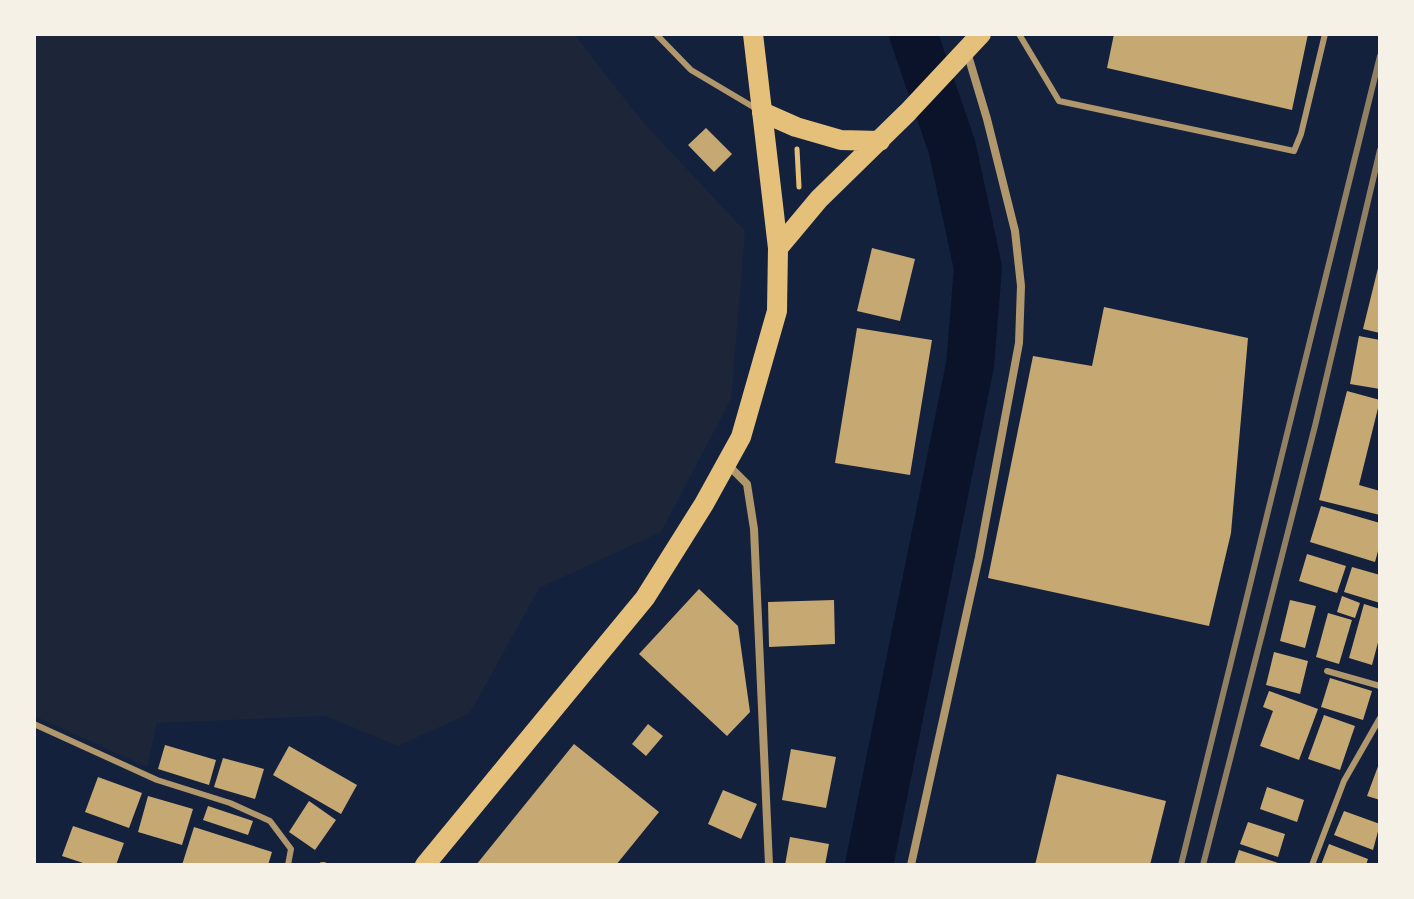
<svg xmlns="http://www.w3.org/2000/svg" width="1414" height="899" viewBox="0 0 1414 899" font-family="Roboto,sans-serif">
	<rect width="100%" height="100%" fill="#14213d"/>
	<path fill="#1d2539" d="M34 34H574L641 120 745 231 731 399 661 532 539 588 470 713 398 746 326 716 157 723 147 767 34 716Z"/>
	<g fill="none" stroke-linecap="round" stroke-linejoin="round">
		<path stroke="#0b132b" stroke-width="48" d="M869 865 970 365 978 268 952 147 913 34"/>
	</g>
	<path fill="#c6a872" d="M1114 34H1308L1292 110 1107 68Z
		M706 128 732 154 714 172 688 145Z
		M872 248 915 259 900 321 857 311Z
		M1379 264H1380V333L1363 329Z
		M1104 307 1248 338 1231 533 1209 626 988 578 1033 356 1092 366Z
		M857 328 932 340 910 475 835 463Z
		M1359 336 1380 340V389L1350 384Z
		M1347 391 1380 400 1359 485 1380 491V515L1319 500Z
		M1321 506 1380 523V544L1375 562 1310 542Z
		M1307 554 1346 566 1337 593 1299 581Z
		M1352 567 1380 575V603L1344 592Z
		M699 589 738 626 750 712 727 736 639 654Z
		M1342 596 1360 603 1355 618 1337 612Z
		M834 600 835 644 769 647 768 602Z
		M1290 600 1316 606 1305 648 1280 641Z
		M1364 604 1380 609V635L1372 665 1349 658Z
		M1328 613 1352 620 1339 664 1316 657Z
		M1274 652 1308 661 1300 694 1266 685Z
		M1330 678 1372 691 1363 720 1321 707Z
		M1269 691 1318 709 1299 760 1260 746 1273 711 1263 707Z
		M1324 715 1355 726 1340 770 1308 759Z
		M648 724 663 736 646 756 632 744Z
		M574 744 659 812 616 865H476Z
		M165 745 216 760 209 785 158 769Z
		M289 746 357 785 341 814 273 775Z
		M791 749 836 757 826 808 782 800Z
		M223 758 264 769 255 799 214 787Z
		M1380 761V800L1367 796Z
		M1057 774 1166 801 1150 865H1035Z
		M98 777 142 793 129 828 85 812Z
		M1267 787 1304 800 1297 822 1260 809Z
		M723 790 757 804 741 839 708 824Z
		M148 796 193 809 182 845 138 832Z
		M309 801 336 820 315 850 289 832Z
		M208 806 253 821 248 835 203 820Z
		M1344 811 1380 824 1373 850 1334 835Z
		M1248 822 1285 834 1278 857 1240 844Z
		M73 826 124 843 116 865H89L62 856Z
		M194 827 272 852 268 865H182Z
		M790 837 829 844 825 865H785Z
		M1329 844 1368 859 1366 865H1321Z
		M1239 850 1278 863 1277 865H1234Z"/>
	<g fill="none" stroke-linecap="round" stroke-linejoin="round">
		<path stroke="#e5c07b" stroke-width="5" d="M797 149 799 187"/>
		<path stroke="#b1986c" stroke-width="6" d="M656 34 691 70 755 108
			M1019 34 1059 101 1294 151 1301 134 1325 34
			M1327 671 1380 686
			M34 724 157 780 230 803 270 821 291 849 288 865
			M322 865H324
			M1312 865 1344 781 1380 718"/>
		<path stroke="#b1986c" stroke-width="8" d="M726 463 747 484 754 529 769 865
			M911 865 979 557 1019 343 1021 286 1015 231 987 119 967 52"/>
		<path stroke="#e5c07b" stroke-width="20" d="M762 112 796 127 841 140 880 141
			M778 248 819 199 908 112 981 34"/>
		<path stroke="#e5c07b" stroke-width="20" d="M425 865 645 598 704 504 741 437 777 311 778 248 753 34"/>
		<path stroke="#918062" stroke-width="6" d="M1181 865 1380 56
			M1203 865 1315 426 1380 150"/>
	</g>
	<rect width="1414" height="899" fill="none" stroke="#f6f1e7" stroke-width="72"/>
</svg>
